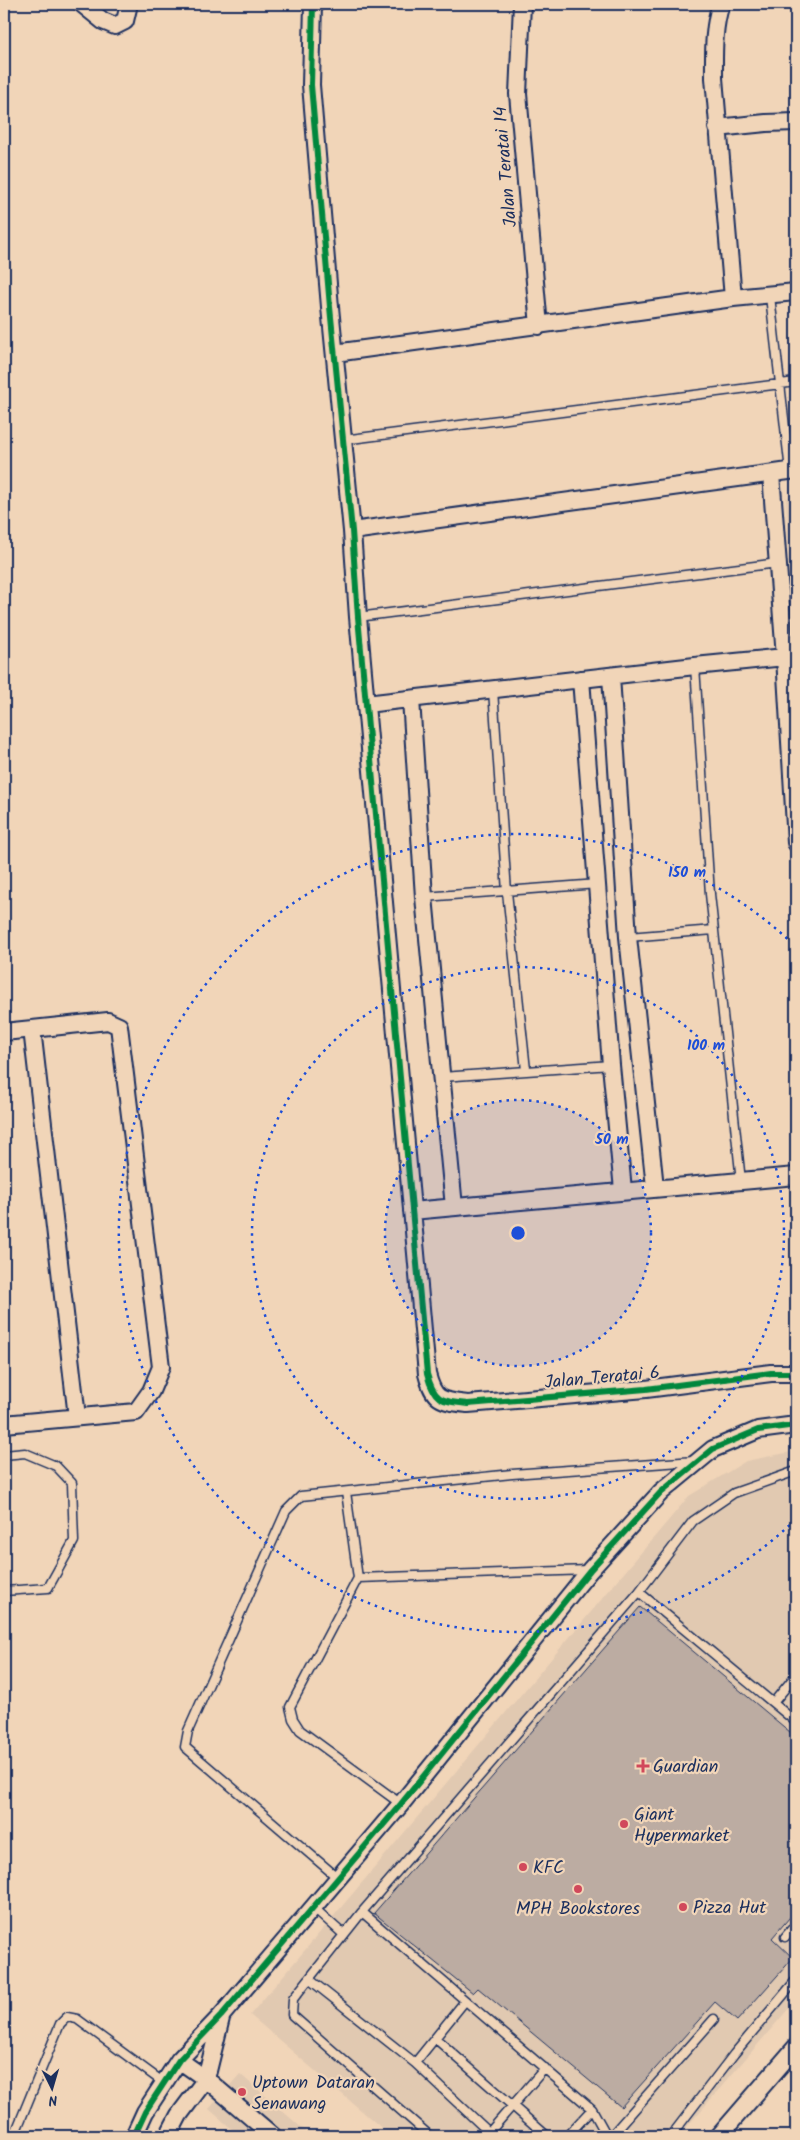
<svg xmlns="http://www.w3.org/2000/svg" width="800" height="2140" viewBox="0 0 800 2140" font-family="Kalam,sans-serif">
	<rect width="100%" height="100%" fill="#f1d5b8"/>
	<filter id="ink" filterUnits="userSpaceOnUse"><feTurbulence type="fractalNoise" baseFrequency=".02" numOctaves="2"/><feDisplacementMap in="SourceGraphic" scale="10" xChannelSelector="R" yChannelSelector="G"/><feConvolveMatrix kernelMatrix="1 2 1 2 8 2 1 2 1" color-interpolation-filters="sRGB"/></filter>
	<g filter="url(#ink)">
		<path fill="#e1c9b1" d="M796 497V643L786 498Z
			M796 1451V2000L679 2136H391L250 2015 689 1496 746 1461Z
			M240 2074 311 2136H240L209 2109Z"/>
		<path fill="#bcaca2" stroke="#1b2f5e" d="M640 1607 796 1737V1910L772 1938 793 1958 737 2021 715 2002 621 2107 478 1988 473 1993 374 1913Z"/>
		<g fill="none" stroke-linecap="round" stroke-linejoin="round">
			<defs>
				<path id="service" d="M770 296 790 471
					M343 440 796 382
					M358 617 778 563
					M695 666 710 894 741 1181
					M493 690 507 892 526 1070
					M424 897 598 884
					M628 937 714 930
					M442 1077 611 1065
					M4 1455 25 1453 56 1466 72 1483 74 1541 48 1588 4 1591
					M346 1492 358 1578 290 1707 293 1719 300 1730 401 1804
					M358 1578 589 1570
					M639 1592 796 1722
					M773 1703 796 1675
					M338 1878 185 1747 188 1731 286 1511 301 1496 512 1474 695 1461
					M313 1907 343 1934
					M362 1912 592 2109 607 2136
					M785 1937 796 1924
					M309 1979 415 2063 465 2001
					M435 2038 547 2136
					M415 2063 493 2136
					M487 2135 545 2068
					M14 2136 60 2024 67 2017 77 2019 164 2083
					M430 2136 292 2015 293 1999 362 1912 639 1592 693 1521 734 1493 796 1471
					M567 2136 592 2109
					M611 2136 714 2019
					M671 2136 734 2054 796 1980"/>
				<path id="minor" d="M82 4 103 21 115 26 125 21 129 4
					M313 4 311 85 330 307 352 531 358 617 427 1374C434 1401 441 1401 468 1404L646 1389 771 1373H796
					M522 4 518 94 539 326
					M721 4C713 27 714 54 714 78L733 298
					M717 128 766 123 796 122
					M335 353 733 298 796 292
					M771 474 785 657 796 843
					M352 531 796 470
					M611 676 628 937 655 1187
					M581 679 611 1065 623 1190
					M411 699 424 897 454 1207
					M366 704 695 666 785 657
					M32 1029 77 1417
					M4 1032 108 1021 119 1026 161 1367 151 1391 136 1412 4 1424
					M412 1211 796 1176
					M179 2060 206 2079 273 2136
					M134 2136 145 2112 179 2060 221 2016 401 1804 590 1570 661 1492 713 1449 758 1430 796 1425
					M168 2136 179 2115 206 2079 221 2018
					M719 2136 796 2047"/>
			</defs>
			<use href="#service" stroke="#1b2f5e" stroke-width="11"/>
			<use href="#minor" stroke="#1b2f5e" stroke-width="20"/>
			<use href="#service" stroke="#f1d5b8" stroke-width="8"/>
			<use href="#minor" stroke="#f1d5b8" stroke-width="16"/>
			<defs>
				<path id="cycleway" d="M313 4 311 85 330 307 352 531 358 617 427 1374C434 1401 441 1401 468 1404L646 1389 771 1373H796
					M134 2136 145 2112 179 2060 221 2016 401 1804 590 1570 661 1492 713 1449 758 1430 796 1425"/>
			</defs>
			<use href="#cycleway" stroke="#f1d5b8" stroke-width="9"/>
			<use href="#cycleway" stroke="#00873e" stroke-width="6"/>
		</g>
	</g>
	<circle cx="518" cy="1233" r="133" fill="#1d4ed8" fill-opacity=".12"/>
	<g fill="none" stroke="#1d4ed8" stroke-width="2.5" stroke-dasharray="2.5 5">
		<circle cx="518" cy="1233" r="133"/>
		<circle cx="518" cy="1233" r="266"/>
		<path d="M795 1520A399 399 0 1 1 795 946"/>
	</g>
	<g fill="#d1495b" stroke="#f1d5b8" stroke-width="2">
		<path d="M640.5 1758.5h5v5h5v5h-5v5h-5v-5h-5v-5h5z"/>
		<circle cx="624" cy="1824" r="5"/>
		<circle cx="523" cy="1867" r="5"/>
		<circle cx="578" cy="1889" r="5"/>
		<circle cx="683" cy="1907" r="5"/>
		<circle cx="242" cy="2092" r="5"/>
	</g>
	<g text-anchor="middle" stroke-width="4.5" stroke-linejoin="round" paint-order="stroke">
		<g font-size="18" fill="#1b2f5e" stroke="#f1d5b8">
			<text transform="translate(505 167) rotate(-95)" y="6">Jalan Teratai 14</text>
			<text transform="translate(602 1377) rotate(-5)" y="6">Jalan Teratai 6</text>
		</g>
		<g font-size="18" fill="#1b2f5e" stroke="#f1d5b8" text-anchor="start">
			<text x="653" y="1772">Guardian</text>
			<text x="634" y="1820">Giant<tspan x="634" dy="21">Hypermarket</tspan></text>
			<text x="533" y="1873">KFC</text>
			<text x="693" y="1913">Pizza Hut</text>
			<text x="578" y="1914" text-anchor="middle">MPH Bookstores</text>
			<text x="252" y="2088">Uptown Dataran<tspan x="252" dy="21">Senawang</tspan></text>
		</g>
	</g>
	<circle cx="518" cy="1233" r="8" fill="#1d4ed8" stroke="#f1d5b8" stroke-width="2.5"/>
	<g font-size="15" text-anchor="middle" font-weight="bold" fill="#1d4ed8" stroke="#f1d5b8" stroke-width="4.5" stroke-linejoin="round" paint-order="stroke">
		<text x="687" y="877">150 m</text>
		<text x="706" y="1050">100 m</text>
		<text x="612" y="1144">50 m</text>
	</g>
	<rect width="800" height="2140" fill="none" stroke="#f1d5b8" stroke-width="20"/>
	<rect x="10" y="10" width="780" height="2120" fill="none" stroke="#1b2f5e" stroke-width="2" filter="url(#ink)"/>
	<g transform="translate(52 2088) rotate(175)" stroke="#f1d5b8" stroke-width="4" paint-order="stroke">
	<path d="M0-4L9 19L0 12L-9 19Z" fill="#1b2f5e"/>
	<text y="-8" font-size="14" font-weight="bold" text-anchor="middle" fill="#1b2f5e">N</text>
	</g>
</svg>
